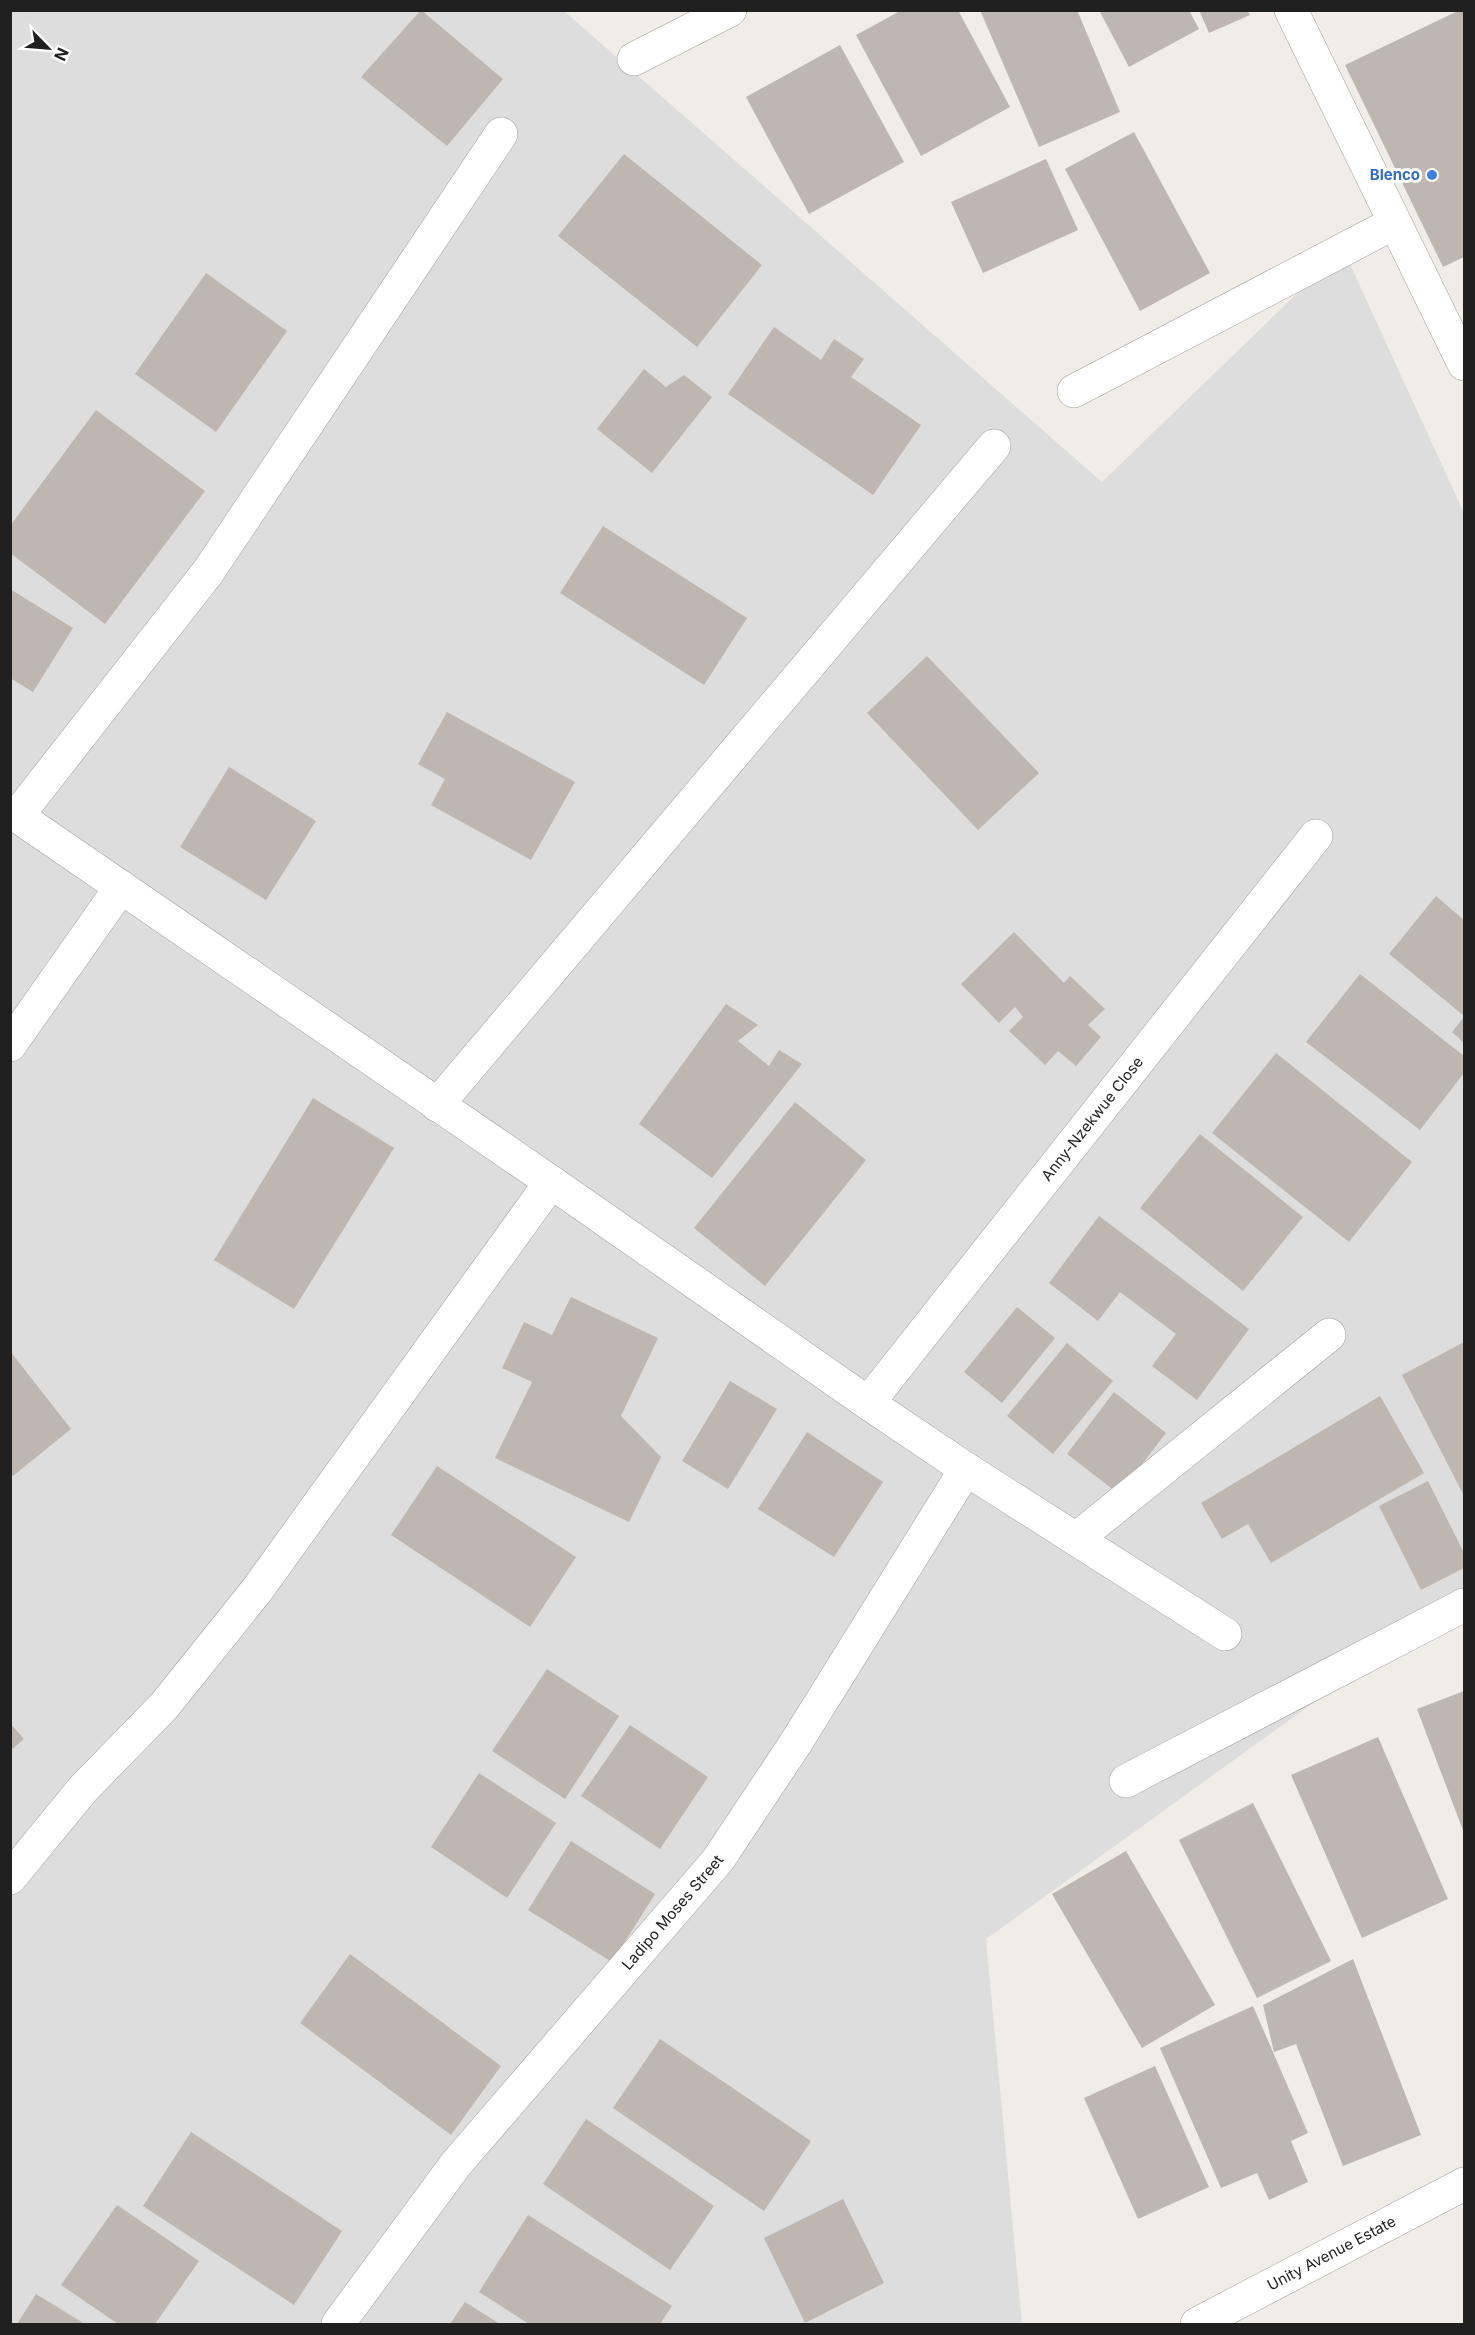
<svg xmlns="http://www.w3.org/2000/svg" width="1475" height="2335" viewBox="0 0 1475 2335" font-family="Inter,sans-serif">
	<rect width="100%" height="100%" fill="#f0ede8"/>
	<path fill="#dedddd" d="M11 11H564L1102 482 1343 249 1464 513V1594L986 1939 1022 2324H11Z"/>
	<path fill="#bdb6b1" d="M421 10 503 79 447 146 361 77Z
		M902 10H958L1010 107 921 156 856 35Z
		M980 10H1077L1120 112 1039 147Z
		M1099 10H1189L1199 29 1129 67Z
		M1199 10H1247L1250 15 1209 33Z
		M1460 10H1464V257L1443 267 1345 65Z
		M840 45 904 162 809 214 746 97Z
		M1134 132 1210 273 1140 311 1065 169Z
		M624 154 762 265 697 347 558 236Z
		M1046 159 1078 230 983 273 951 202Z
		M206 273 287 331 216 432 135 374Z
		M774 327 821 360 834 339 864 359 851 377 921 425 873 495 728 394Z
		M644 369 666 387 684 375 712 397 652 473 597 429Z
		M96 410 205 491 105 624 10 553V526Z
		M603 526 747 618 704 685 560 593Z
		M10 589 73 628 33 692 10 678Z
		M927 656 1039 773 978 830 867 713Z
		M447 712 575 782 531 860 431 805 445 779 418 764Z
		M229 767 316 821 266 900 180 847Z
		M1436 896 1464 920V1016L1389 954Z
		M1014 932 1064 983 1070 976 1105 1009 1088 1025 1101 1037 1076 1066 1058 1051 1045 1065 1009 1031 1023 1017 1015 1007 999 1023 961 984Z
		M1360 974 1464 1056V1073L1420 1130 1306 1042Z
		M726 1004 758 1025 738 1041 769 1066 779 1050 802 1064 712 1178 639 1124Z
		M1464 1017V1043L1452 1032Z
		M1276 1053 1412 1162 1349 1242 1212 1133Z
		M313 1098 394 1148 294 1309 214 1260Z
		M795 1102 866 1160 765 1286 694 1228Z
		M1200 1134 1303 1217 1243 1291 1140 1208Z
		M1099 1216 1249 1329 1197 1400 1152 1366 1176 1334 1120 1292 1098 1321 1049 1283Z
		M571 1297 658 1338 621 1416 661 1457 629 1522 495 1458 532 1382 502 1368 524 1322 552 1335Z
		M1017 1307 1055 1338 1002 1403 964 1372Z
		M1464 1342V1496L1402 1375Z
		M1067 1343 1113 1381 1053 1454 1007 1416Z
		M10 1351 71 1429 13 1476 10 1473Z
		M730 1381 777 1409 728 1489 682 1461Z
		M1114 1392 1166 1433 1119 1494 1067 1454Z
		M1380 1396 1424 1473 1271 1563 1248 1524 1222 1539 1201 1503Z
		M807 1432 883 1482 834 1557 758 1509Z
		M437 1466 576 1557 530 1627 391 1535Z
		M1428 1481 1464 1553V1568L1421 1590 1379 1506Z
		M547 1669 619 1716 565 1799 492 1751Z
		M1464 1691V1833L1417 1709Z
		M10 1723 24 1739 10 1751Z
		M630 1725 708 1777 660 1849 581 1796Z
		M1378 1737 1448 1899 1362 1938 1291 1775Z
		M479 1773 556 1823 507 1898 431 1847Z
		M1253 1803 1331 1961 1257 1998 1179 1840Z
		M571 1841 655 1894 612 1962 528 1910Z
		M1126 1851 1215 2005 1142 2048 1052 1894Z
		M350 1954 501 2066 451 2135 300 2023Z
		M1353 1959 1421 2135 1343 2166 1296 2044 1274 2052 1263 2005Z
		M1253 2006 1308 2133 1291 2141 1308 2182 1269 2200 1257 2173 1221 2188 1160 2048Z
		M660 2039 811 2141 764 2211 613 2108Z
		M1155 2066 1209 2187 1138 2219 1084 2098Z
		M586 2119 714 2206 670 2270 543 2184Z
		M191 2132 342 2231 294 2305 143 2206Z
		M843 2199 884 2283 805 2323 764 2238Z
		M117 2205 199 2261 155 2324H118L61 2285Z
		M528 2215 672 2306 660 2324H529L479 2292Z
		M36 2294 85 2324H17Z
		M465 2302 500 2324H450Z"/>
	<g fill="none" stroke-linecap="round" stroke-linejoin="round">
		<defs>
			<g id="minor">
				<path d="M1291 10 1464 364"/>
				<path d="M634 59 730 10"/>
				<path d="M1074 391 1394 223"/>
				<path d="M10 811 551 1182 868 1403 966 1469 1225 1634"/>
				<path d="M17 816 208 572 501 134"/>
				<path d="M10 1045 121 887"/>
				<path d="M437 1105 994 446"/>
				<path id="s1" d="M868 1403 1316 836"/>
				<path d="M1076 1539 1329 1335"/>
				<path d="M1126 1781 1464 1605"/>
				<path d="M10 1878 83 1789 164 1706 257 1590 551 1182"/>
				<path id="s2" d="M338 2324 456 2164 718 1860 797 1741 966 1469"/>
				<path id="s3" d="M1197 2324 1464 2184"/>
			</g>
		</defs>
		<use href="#minor" stroke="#a1a1a1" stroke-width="34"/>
		<use href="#minor" stroke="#fff" stroke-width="33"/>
	</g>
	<circle fill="#3f7fe0" stroke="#fff" stroke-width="2" cx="1432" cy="175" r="6"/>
	<g text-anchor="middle" stroke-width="6" stroke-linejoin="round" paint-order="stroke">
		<g font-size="15" font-weight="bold" fill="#366cbe" stroke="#fff" text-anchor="end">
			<text x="1420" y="180">Blenco</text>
		</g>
		<g font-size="15" fill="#202020" stroke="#fff">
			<text dy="5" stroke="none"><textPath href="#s1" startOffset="362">Anny-Nzekwue Close</textPath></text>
			<text dy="5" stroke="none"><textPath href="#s2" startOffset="531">Ladipo Moses Street</textPath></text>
			<text dy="5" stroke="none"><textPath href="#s3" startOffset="152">Unity Avenue Estate</textPath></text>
		</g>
	</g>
	<rect width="1475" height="2335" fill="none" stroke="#202020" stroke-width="24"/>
	<g transform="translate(48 48) rotate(115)" stroke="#ffffff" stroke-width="4.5" paint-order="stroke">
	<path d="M0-4.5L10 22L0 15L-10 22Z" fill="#202020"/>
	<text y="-9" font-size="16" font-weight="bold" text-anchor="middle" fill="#202020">N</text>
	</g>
</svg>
